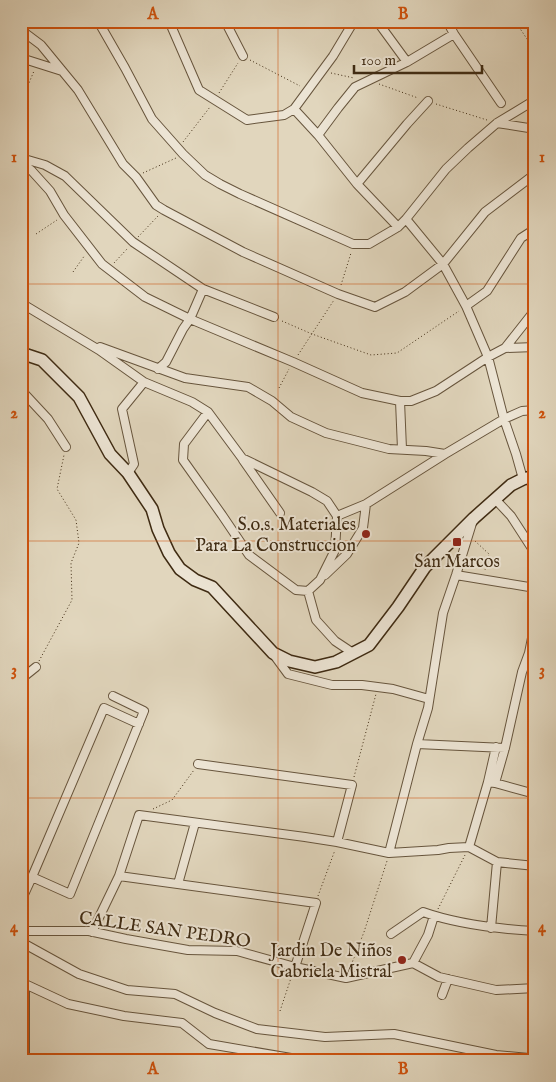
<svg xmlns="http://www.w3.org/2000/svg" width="556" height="1082" viewBox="0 0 556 1082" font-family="'IM FELL English',serif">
	<rect width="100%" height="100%" fill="#e1d6bd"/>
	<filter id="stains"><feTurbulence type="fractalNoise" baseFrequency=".004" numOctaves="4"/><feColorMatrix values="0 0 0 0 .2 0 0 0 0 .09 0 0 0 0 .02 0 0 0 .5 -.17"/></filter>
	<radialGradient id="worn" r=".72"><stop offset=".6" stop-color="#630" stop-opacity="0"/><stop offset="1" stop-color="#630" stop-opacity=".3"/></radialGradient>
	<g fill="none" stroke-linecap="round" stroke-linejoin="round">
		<defs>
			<path id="street" d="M98 21 125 68 152 119 183 154 205 175 220 184 240 194 353 244H369L398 227 406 219 446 169 468 148 497 123 535 100
				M169 21 199 90 247 120 284 115 294 109 333 56 354 21
				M225 21 243 56
				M377 21 407 62
				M21 30 41 45 78 90 123 164 136 177 156 205 164 210 243 252 338 294 375 307 405 292 443 264 485 212 535 174
				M454 34 501 103
				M21 58 62 71
				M294 109 318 135 357 184 398 227
				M497 123 535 129
				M318 135 338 108 355 87 407 62 454 34 447 21
				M21 158 45 165 65 176 133 242 203 289 274 317
				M21 162 31 170 50 191 64 215 102 264 145 297 190 319 293 362 362 393 400 401H411L436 391 488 357 505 348 535 347
				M357 184 407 124 428 101
				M406 219 443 264 466 306 488 357 504 419 516 454 523 479
				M21 303 99 350 144 382 192 402 208 412 242 458 312 492 327 501 337 516
				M466 306 487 291 521 238 535 229
				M100 347 185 378 248 387 272 401 291 417 326 433 389 449 426 451 445 454
				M505 348 535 310
				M158 369 166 362 183 329 190 319 203 289
				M21 390 48 419 66 447
				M400 401 402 449
				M208 412 184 444 183 460 222 515 249 555 296 590 308 591
				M243 460 280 513
				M128 473 134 464 122 409 144 382
				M495 499 511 516 535 553
				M325 575 347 554 363 528 366 504
				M456 575 535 588
				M308 591 320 580 335 550 337 516 366 504 445 454 504 419 522 411 535 410
				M308 591 316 620 335 641 353 653
				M274 655 288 674 332 685H362L393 689 429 699
				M21 679 36 667
				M417 744 505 748
				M198 764 352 785 337 842
				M488 782 496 747
				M495 783 535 794
				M469 847 488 782 495 783 505 748 522 672 529 653 535 623
				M389 853 417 744 428 708 443 613 456 575 473 520
				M119 876 316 903 295 967
				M32 877 70 894 144 711 113 696
				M178 884 195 823
				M21 901 32 877 104 708 139 724
				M491 928 497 862
				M21 931H89L126 939 188 950 237 951 295 967 346 978 413 963 439 977 496 990 535 988
				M92 932 119 876 139 815 305 837 337 842 389 853 438 850 449 848 469 847 497 862 535 866
				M391 934 423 912C457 924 499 929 535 931
				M21 942 79 974 127 990 175 994 215 1013 257 1029 325 1037 394 1034 496 1055 529 1058 535 1056
				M413 963 428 935 434 916
				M21 980 25 984 68 1004 124 1016 182 1023 209 1044 291 1058 325 1061
				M25 984V1061
				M442 995 448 979"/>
			<path id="secondary" d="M21 353 42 360 79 397 110 454 128 473 152 509 158 529 169 553 180 569 195 580 212 587 273 653 289 661 315 667 336 662 369 645 398 607 425 567 474 518 511 485 523 479 535 476"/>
		</defs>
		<use href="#street" stroke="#67553d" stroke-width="10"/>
		<use href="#secondary" stroke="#3e2a12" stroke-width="14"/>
		<path stroke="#3e2a12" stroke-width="1" stroke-dasharray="1 2.5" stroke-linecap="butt" d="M515 21 535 51
			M250 60 300 86
			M331 73 354 78
			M379 84 418 98
			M219 93 238 63
			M21 102 34 71
			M436 104 487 120
			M183 142 210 107
			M143 173 176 158
			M36 234 57 220
			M138 237 158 216
			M114 263 127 249
			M73 272 85 255
			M341 285 351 253
			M282 321 312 334 371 355 397 353 459 311
			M298 355 334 300
			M279 388 289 369
			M475 541 489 554 485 570
			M39 661 72 600 71 563 79 543 76 520 57 489 64 455
			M354 777 376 694
			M153 809 172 800 194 770
			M318 896 335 850
			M438 909 465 855
			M350 968 364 932 387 861
			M280 1011 292 975"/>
		<use href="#street" stroke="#ece4d4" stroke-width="8"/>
		<use href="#secondary" stroke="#ece4d4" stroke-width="11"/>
	</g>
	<path fill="none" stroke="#ce520d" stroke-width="1" stroke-opacity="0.55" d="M278 21V1061M21 284H535M21 541H535M21 798H535"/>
	<g fill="#8f2418" stroke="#ece4d4" stroke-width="2">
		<circle cx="366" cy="534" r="5"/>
		<rect x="452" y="537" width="10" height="10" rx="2.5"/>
		<circle cx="402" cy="960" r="5"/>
	</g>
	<g text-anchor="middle" stroke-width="4" stroke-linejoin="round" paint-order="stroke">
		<g font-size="18" fill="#3e2a12" stroke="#ece4d4" text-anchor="end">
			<text x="356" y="530">S.o.s. Materiales<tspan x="356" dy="21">Para La Construccion</tspan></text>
			<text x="457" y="567" text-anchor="middle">San Marcos</text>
			<text x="392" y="956">Jardin De Niños<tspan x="392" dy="21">Gabriela Mistral</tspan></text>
		</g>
		<g font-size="18" fill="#3e2a12" stroke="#ece4d4">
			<text transform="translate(165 929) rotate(8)" y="6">CALLE SAN PEDRO</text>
		</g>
	</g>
	<rect width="556" height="1082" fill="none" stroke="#e1d6bd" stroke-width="55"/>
	<path d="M354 65v8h128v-8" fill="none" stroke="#3e2a12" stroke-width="2.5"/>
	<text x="361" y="65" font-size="15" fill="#3e2a12" stroke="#ece4d4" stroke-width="4" paint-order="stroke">100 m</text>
	<rect x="28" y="28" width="500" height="1026" fill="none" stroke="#ce520d" stroke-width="2"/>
	<g font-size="16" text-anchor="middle" font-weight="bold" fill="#ce520d">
		<text x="153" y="19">A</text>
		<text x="403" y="19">B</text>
		<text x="14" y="162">1</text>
		<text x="542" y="162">1</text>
		<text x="14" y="418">2</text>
		<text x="542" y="418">2</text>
		<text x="14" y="675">3</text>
		<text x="542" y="675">3</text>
		<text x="14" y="932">4</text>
		<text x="542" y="932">4</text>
		<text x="153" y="1074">A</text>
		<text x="403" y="1074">B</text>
	</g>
	<rect width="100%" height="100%" filter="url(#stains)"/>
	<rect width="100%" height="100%" fill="url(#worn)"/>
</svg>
